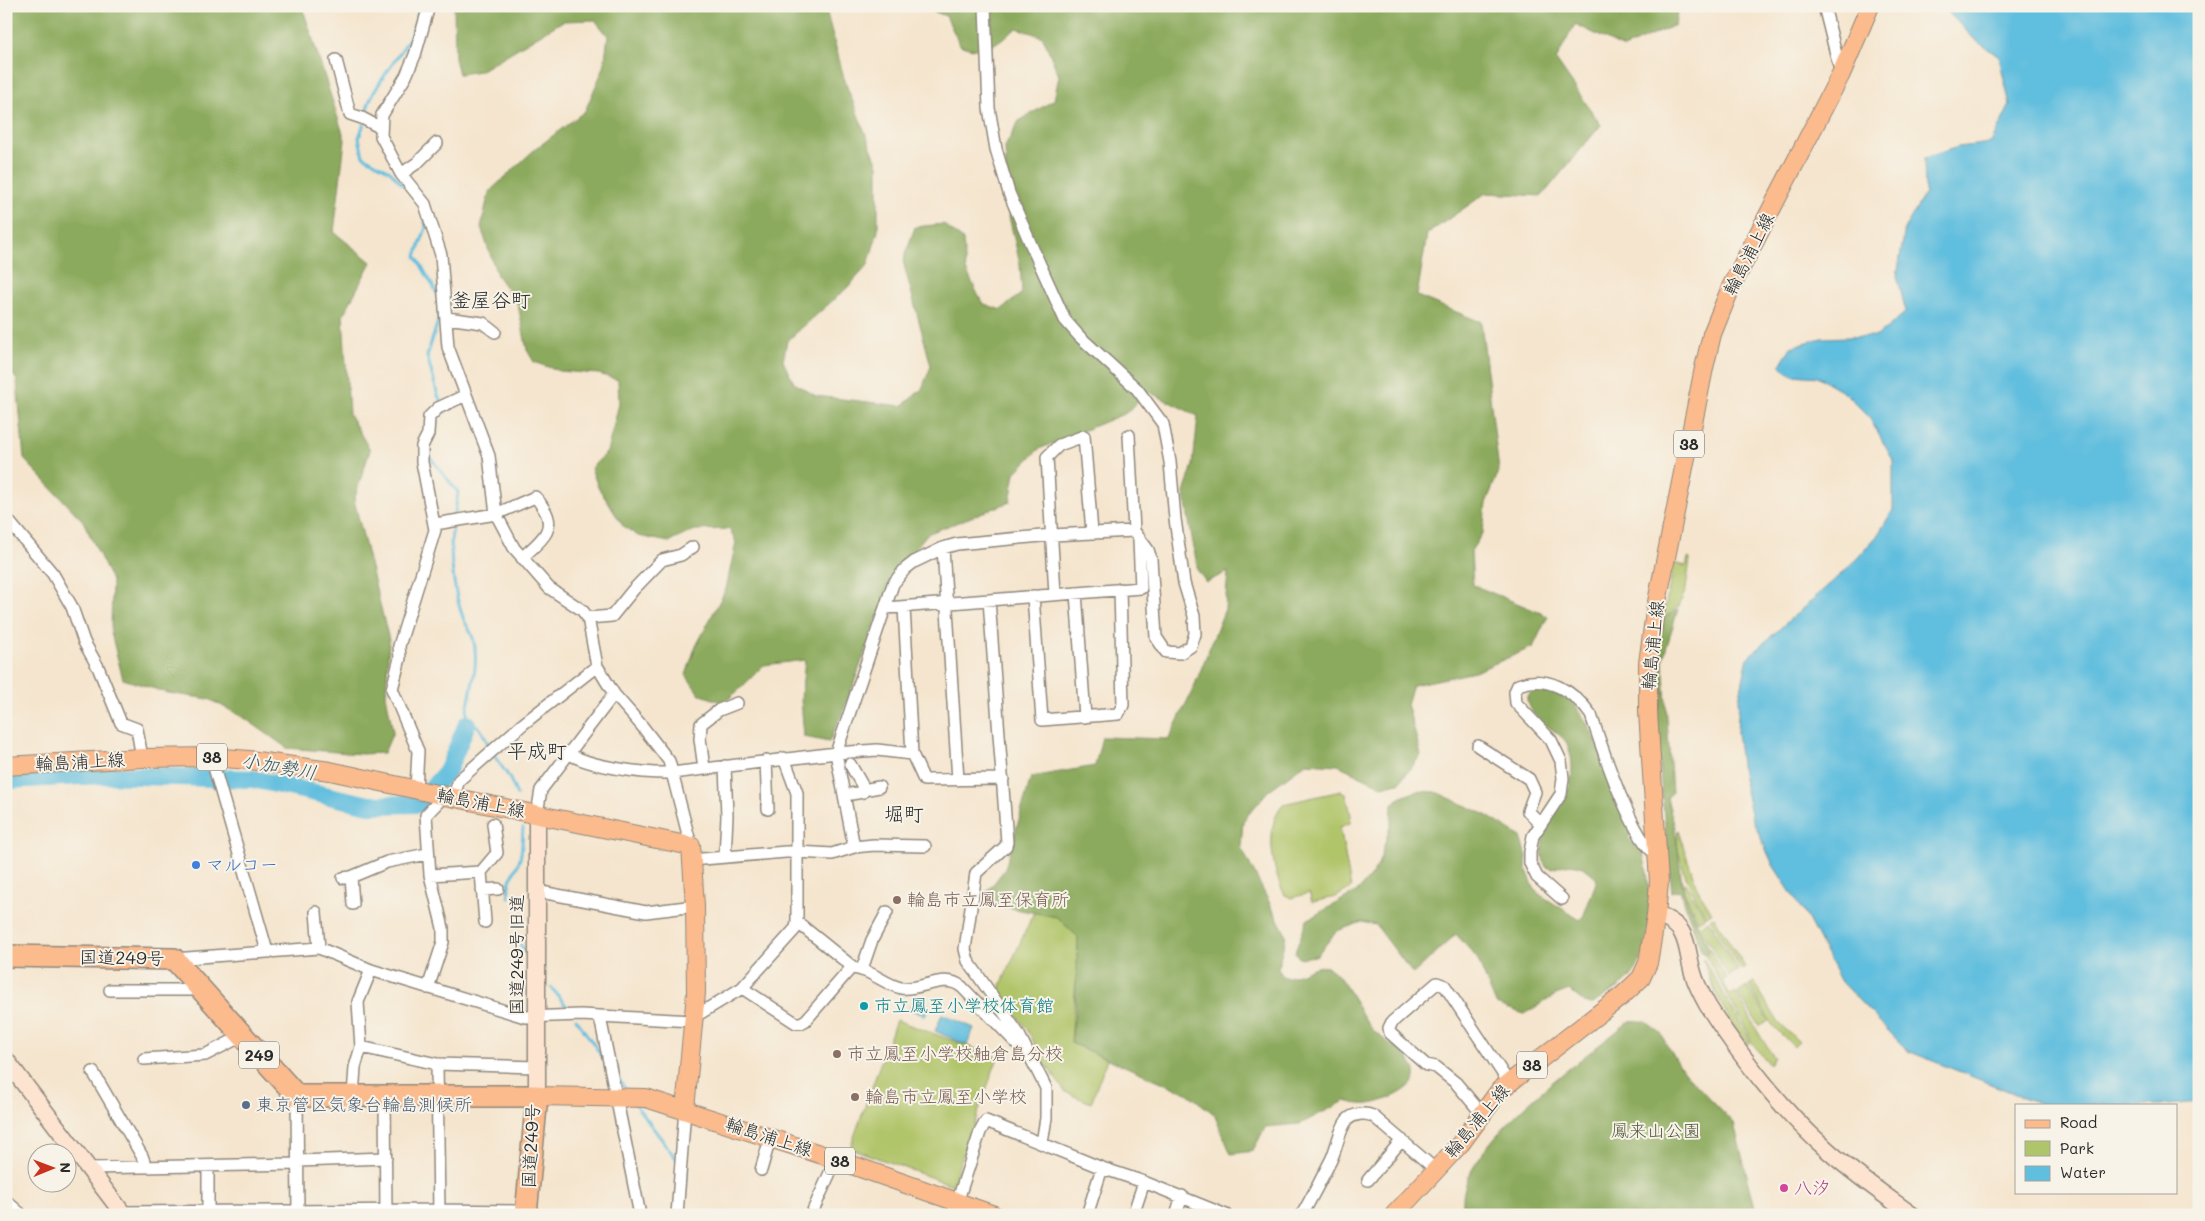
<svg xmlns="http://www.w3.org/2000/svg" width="2205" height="1221" viewBox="0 0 2205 1221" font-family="Mali,'Klee One',sans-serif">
	<rect width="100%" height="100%" fill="#f7f3e8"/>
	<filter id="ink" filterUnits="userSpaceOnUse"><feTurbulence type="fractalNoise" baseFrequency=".02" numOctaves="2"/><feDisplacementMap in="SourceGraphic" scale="10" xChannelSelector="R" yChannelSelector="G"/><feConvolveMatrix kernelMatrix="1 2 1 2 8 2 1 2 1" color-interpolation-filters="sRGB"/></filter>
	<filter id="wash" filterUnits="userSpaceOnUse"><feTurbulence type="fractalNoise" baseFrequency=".0096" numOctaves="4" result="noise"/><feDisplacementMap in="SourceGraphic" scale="20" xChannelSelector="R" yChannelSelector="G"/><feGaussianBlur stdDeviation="1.12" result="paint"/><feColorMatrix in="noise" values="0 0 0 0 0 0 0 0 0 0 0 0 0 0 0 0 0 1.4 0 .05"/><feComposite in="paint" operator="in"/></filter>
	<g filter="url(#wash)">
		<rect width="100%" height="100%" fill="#f5e5ce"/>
		<path fill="#b0c469" stroke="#6e784a" d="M1688 558 1690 559 1686 589 1679 606 1663 618 1674 563 1686 566Z
			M1341 791 1346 793 1351 815 1350 823 1340 827 1351 888 1336 897 1312 902 1309 893 1292 898 1285 895C1272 873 1264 824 1283 804Z
			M1678 830 1697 888 1712 913 1706 916C1693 895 1673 855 1678 830Z
			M1685 883 1705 917 1698 921 1684 891 1683 884Z
			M1034 912 1057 917 1079 937 1071 1043 1107 1059 1091 1103 1065 1092 1046 1065 1027 1029 1001 996V985Z
			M1714 917 1745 967 1741 970 1710 919Z
			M1708 920 1738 970 1729 976 1699 926Z
			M1709 948 1727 978 1722 981 1730 995 1736 992C1749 1014 1759 1037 1774 1057L1769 1065 1751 1041 1750 1036 1706 956Z
			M1703 958 1748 1036 1750 1043 1748 1044C1726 1019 1713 990 1703 958Z
			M1754 982 1779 1023 1799 1042 1794 1047 1773 1026 1749 985Z
			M1747 986 1769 1021 1759 1026 1738 992Z
			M896 1020 998 1057 952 1185 850 1148Z"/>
		<path fill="#8caa5d" stroke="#5c6a44" d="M6 6H302L345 140 334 232 371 262 343 316 349 414 370 450 354 500 389 640 386 695 393 732 384 753 361 754 287 748 243 717 209 699 168 693 123 679 111 633 112 581 83 521 24 459 17 380 6 366Z
			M454 6H825L845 82 878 165V231L868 265 848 287 787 341 783 361 794 383 816 396 902 406 922 389 931 366 903 261 915 227 943 224 963 240 966 270 982 303 1001 310 1022 293 1020 264 1008 212 1005 147 1019 121 1054 100 1059 76 1043 37 1017 28C998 42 984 56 960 45L946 16 919 6H1678L1675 25 1624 48 1575 24 1556 60 1601 125 1542 196 1486 193 1427 234 1417 296 1481 322 1499 471 1486 503 1483 532 1471 551 1473 585 1548 616 1533 647 1475 672 1413 685 1407 704 1421 755 1399 783 1382 786 1338 765 1306 763 1268 791 1243 821 1241 847 1286 935 1278 968 1283 977C1298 979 1312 963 1327 967 1342 971 1360 1016 1373 1030 1383 1042 1419 1057 1415 1077 1413 1091 1381 1103 1368 1104 1360 1105 1353 1103 1345 1101L1300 1124 1265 1127 1253 1151 1231 1154 1214 1114 1187 1093 1071 1043 1075 1012 1078 937 1057 917 979 902 1005 869 1031 777 1095 766 1102 737 1169 739 1194 687 1225 609 1228 572 1206 582 1198 571 1184 493 1193 465 1198 416 1149 392 1126 413 1039 449 1015 473 1010 502 927 534 892 578 847 702 829 742 804 737 801 699 805 660 764 665 743 686 724 703 699 694 686 675 695 648 726 589 736 542 729 529 695 530 669 542 638 536 623 526 598 487 591 468 607 452 619 404 618 380 599 374 559 371 534 362 527 350 518 305 497 275 481 227 489 192 533 151 585 111 604 67 608 36 595 20 563 21 480 71 459 74 455 59Z
			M1678 609 1663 659 1672 793 1667 798 1675 828 1683 891 1708 947 1705 955 1701 950 1680 890 1672 892C1663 802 1649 709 1663 619Z
			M1545 687C1550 689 1558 691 1563 694 1590 709 1619 800 1632 832L1628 838 1633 844 1641 847C1652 881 1656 944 1633 974 1623 988 1606 994 1593 1004L1585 1003 1569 990 1556 995 1524 1014 1496 1004 1477 958 1456 934 1413 974 1376 925 1362 922 1337 931 1316 956 1299 958 1295 952 1307 920 1359 890 1371 876 1378 865 1391 824 1392 806 1399 798 1417 791 1436 792 1484 814 1521 837 1527 856 1526 868 1534 888 1539 894 1580 920 1583 917 1597 880C1585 863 1570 861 1553 869L1546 867C1540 857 1542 836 1547 826 1559 804 1572 795 1572 767 1572 758 1569 744 1563 738 1551 727 1525 715 1527 696L1537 688Z
			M1645 1021 1661 1033 1666 1044 1684 1072 1734 1124 1757 1215H1465C1444 1152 1586 1058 1628 1022Z"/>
		<path fill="#60bede" stroke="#467484" d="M1942 6H2199V1102L2169 1105H2043L1908 1051 1841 982 1808 919 1773 865 1752 818 1742 773 1737 732 1739 700 1748 657 1851 565 1877 536 1893 510V460L1869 417 1846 394 1819 377 1792 375 1780 366 1791 347 1821 338 1877 336 1906 312 1897 276 1905 228 1925 193 1924 158 1958 147 1991 143 2010 105 1999 57 1973 38Z
			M914 999 929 1006 925 1016 909 1009Z
			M942 1014 974 1028 967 1045 935 1031Z"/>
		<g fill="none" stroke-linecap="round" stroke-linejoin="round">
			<path stroke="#60bede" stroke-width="3" d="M365 117C367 111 368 104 371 98 383 72 420 35 419 6
				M364 123 359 138 363 156 390 171 403 185
				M425 221 426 228 416 256 439 297
				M432 435 440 413 447 410 438 396 427 356 439 318V303
				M430 441 429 456 458 492 454 519
				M453 525C448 552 454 595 464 620 467 626 471 632 473 638 480 661 471 688 467 711V724V722C481 722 485 738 490 749
				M493 754 509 777 517 795
				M509 897C507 879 512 879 518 864 523 853 522 840 523 828
				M515 937 530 958
				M551 987 571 1012
				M576 1019 604 1059
				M617 1076 625 1089
				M635 1104 678 1161
				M683 1215 687 1166 684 1164"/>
			<path stroke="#60bede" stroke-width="18" d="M6 780 102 775 253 779 369 805 418 804 448 770 467 724"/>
		</g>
	</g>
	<g filter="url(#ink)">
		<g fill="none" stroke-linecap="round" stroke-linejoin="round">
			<defs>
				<path id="street" d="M429 6 415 55 406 76 382 115 381 136 401 174 425 204 441 255 448 347 489 456 496 514 514 548 549 588 582 610 588 618 597 666 614 694 642 726 669 761 691 846
					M985 6 989 108 996 149 1009 193 1032 247 1065 320 1079 336 1137 389 1163 424 1170 462 1175 519 1184 583 1194 616 1195 634 1191 646 1180 653 1166 652 1156 637 1151 559 1148 550 1134 531 1129 435
					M1824 6 1841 74
					M336 60 350 114 362 118 381 128
					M401 174 417 163 437 143
					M447 318 483 323 495 332
					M6 518 53 574 72 607 84 642 98 667 121 723 137 729 142 758
					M435 524 496 514 535 497C539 500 541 505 544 509 558 531 537 543 522 558
					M943 548 958 780
					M1076 593 1085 717
					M1055 594 1047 457 1059 445 1084 436 1092 532
					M1033 596 1042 720 1118 714 1123 705 1120 589
					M989 600 1007 842 1006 846 976 873 965 949 968 961 1018 1033 1046 1088V1118L1042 1143
					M904 607 912 754 924 780 1003 779
					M886 608 1141 588 1139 540
					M588 618 612 616 633 590 662 560 681 555 693 547
					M1478 746 1529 779 1535 792 1528 811 1540 823
					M568 753C589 767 646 774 672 773L836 753 893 584 905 569 914 562 943 548 957 544 1052 535 1134 531
					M211 757 267 951
					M766 761 768 809
					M725 766 727 816 725 857
					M704 768 700 739 701 724 719 710 737 703
					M416 790 418 751 392 689 400 658 399 646 435 530 422 462V446L428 434 429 417 438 408 466 395
					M863 790 879 787
					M845 795 863 792 862 785 850 764
					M453 798 459 780 523 724 597 666
					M537 814 541 790 614 694
					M854 847 836 753 877 750 912 754
					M798 852 832 854 854 847 874 845 925 846
					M691 860 798 851
					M430 875 481 872
					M351 877 353 904
					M343 878 351 877 387 862 427 854
					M482 890 498 889
					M536 891 646 912 695 906
					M1562 899 1537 877 1530 863V852L1533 836 1561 794 1563 778 1561 761 1551 740 1516 703 1515 692 1518 685C1547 674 1574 691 1591 715 1601 745 1632 841 1657 855
					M316 912 319 948
					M485 922 481 872 497 853 493 824
					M797 922 854 968
					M174 959 319 948 371 970 525 1017 581 1015 693 1021
					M862 969 872 940 887 912
					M428 988 443 942V928L430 875 426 815 444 796
					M742 988 796 1023H801L806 1020 851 968C871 969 883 984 901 988 921 991 944 972 962 987L1022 1049
					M110 990H202
					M597 1016 601 1022 640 1215
					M694 1017 742 988 796 928 797 922V793L784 758
					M361 1047 437 1064 537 1067
					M144 1059 205 1055 242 1036
					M437 1064 439 1215
					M93 1072 142 1156 146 1167
					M297 1096 298 1215
					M353 1096 355 1067 361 1047 358 1002 371 970
					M385 1096 386 1215
					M1482 1114 1456 1083 1436 1067 1426 1065 1390 1033 1389 1028 1392 1022 1437 983 1445 986 1509 1083
					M89 1168 294 1164 298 1161 386 1158
					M761 1170 770 1139
					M1368 1180 1402 1140
					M6 1201 22 1215
					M122 1212 434 1210 516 1211 530 1215
					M208 1215V1166
					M677 1215 685 1109
					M811 1215 833 1166 832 1158
					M953 1215 980 1132 986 1121 1102 1168 1144 1182 1226 1215
					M1087 1215 1102 1168
					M1133 1215 1144 1182
					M1176 1215 1182 1196
					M1302 1215C1312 1197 1322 1178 1331 1160 1337 1148 1339 1130 1347 1120 1354 1113 1365 1113 1373 1116L1435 1169"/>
				<path id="secondary" d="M537 814V1096
					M1656 915C1693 926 1684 950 1695 979 1698 988 1703 997 1708 1006 1738 1053 1782 1110 1824 1147 1851 1172 1882 1193 1912 1215
					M6 1060 124 1215"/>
				<path id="primary" d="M6 766 142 758 211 757 249 760 330 771 441 795 691 846 695 906 696 993 685 1109
					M537 1096 646 1098 832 1158 994 1215
					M1394 1215 1461 1143 1500 1090 1623 995 1641 978 1648 963 1656 915 1659 882 1648 712V663L1655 612 1704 368 1712 334 1731 287 1841 74 1870 6"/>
				<path id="highway" d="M6 956 174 959 297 1096H537L526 1215"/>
			</defs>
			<use href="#street" stroke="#90887c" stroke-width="14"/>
			<use href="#secondary" stroke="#90887c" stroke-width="19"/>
			<use href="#primary" stroke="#90887c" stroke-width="20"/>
			<use href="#highway" stroke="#90887c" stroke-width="24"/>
			<use href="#street" stroke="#fff" stroke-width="11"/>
			<use href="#secondary" stroke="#fde4d1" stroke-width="16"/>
			<use href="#primary" stroke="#fbbb8d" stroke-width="18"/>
			<use href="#highway" stroke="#fbbb8d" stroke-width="21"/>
		</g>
	</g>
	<circle fill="#3f7fe0" stroke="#f7f3e8" stroke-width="2" cx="196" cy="865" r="5"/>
	<g fill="#8d6e63" stroke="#f7f3e8" stroke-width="2">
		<circle cx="897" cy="900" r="5"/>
		<circle cx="837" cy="1054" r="5"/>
		<circle cx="855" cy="1097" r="5"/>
	</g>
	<circle fill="#0f9aa8" stroke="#f7f3e8" stroke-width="2" cx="864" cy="1006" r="5"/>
	<circle fill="#5c6f8a" stroke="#f7f3e8" stroke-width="2" cx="246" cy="1105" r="5"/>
	<circle fill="#d1479c" stroke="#f7f3e8" stroke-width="2" cx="1784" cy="1188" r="5"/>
	<g text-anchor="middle" stroke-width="4" stroke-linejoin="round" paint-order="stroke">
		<g fill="#f7f3e8" stroke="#686764" stroke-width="1">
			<rect x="1674" y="430.5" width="30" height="27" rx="4"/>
			<rect x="197" y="743.5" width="30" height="27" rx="4"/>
			<rect x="239" y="1041.5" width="40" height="27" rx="4"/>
			<rect x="1517" y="1051.5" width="30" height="27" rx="4"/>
			<rect x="825" y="1147.5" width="30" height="27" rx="4"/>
		</g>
		<g font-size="16" font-weight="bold" fill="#2b2b2b">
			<text x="1689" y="450">38</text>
			<text x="212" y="763">38</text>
			<text x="259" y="1061">249</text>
			<text x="1532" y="1071">38</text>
			<text x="840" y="1167">38</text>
		</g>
		<g font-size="18" fill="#2b2b2b" stroke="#f7f3e8">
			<text transform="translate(1749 254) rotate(-63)" y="6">輪島浦上線</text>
			<text transform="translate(1653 645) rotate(-84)" y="6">輪島浦上線</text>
			<text transform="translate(80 762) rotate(-3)" y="6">輪島浦上線</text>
			<text transform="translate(481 803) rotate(11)" y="6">輪島浦上線</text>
			<text transform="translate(517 955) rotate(-90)" y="6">国道249号旧道</text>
			<text transform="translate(122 958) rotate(1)" y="6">国道249号</text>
			<text transform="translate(1477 1121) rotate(-50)" y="6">輪島浦上線</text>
			<text transform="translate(769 1137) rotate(18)" y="6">輪島浦上線</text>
			<text transform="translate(531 1146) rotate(-87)" y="6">国道249号</text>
		</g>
		<g font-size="18" fill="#366cbe" stroke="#f7f3e8" text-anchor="start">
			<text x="206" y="871">マルコー</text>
		</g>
		<g font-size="18" fill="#785e54" stroke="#f7f3e8" text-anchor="start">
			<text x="907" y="906">輪島市立鳳至保育所</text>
			<text x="847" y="1060">市立鳳至小学校舳倉島分校</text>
			<text x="865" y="1103">輪島市立鳳至小学校</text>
		</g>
		<g font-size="18" fill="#0d838f" stroke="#f7f3e8" text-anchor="start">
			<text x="874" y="1012">市立鳳至小学校体育館</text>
		</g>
		<g font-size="18" fill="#4e5e75" stroke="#f7f3e8" text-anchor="start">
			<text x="256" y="1111">東京管区気象台輪島測候所</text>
		</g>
		<g font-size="18" fill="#53593e" stroke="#f7f3e8">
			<text x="1656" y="1137">鳳来山公園</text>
		</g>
		<g font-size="18" fill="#b23c85" stroke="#f7f3e8" text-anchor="start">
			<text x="1794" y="1194">八汐</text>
		</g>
		<g font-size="19" font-style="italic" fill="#3b5761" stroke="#f7f3e8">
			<text transform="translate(279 766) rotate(10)" y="7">小加勢川</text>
		</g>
		<g font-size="20" fill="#2b2b2b" stroke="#f7f3e8">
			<text x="491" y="307">釜屋谷町</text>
			<text x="537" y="758">平成町</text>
			<text x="904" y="821">堀町</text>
		</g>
	</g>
	<rect width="2205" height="1221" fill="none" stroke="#f7f3e8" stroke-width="25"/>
	<rect x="2015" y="1104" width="162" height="90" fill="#f7f3e8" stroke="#a5a39c"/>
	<rect x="2025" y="1120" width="25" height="8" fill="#fbbb8d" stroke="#a5a39c"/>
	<text x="2060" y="1128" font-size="15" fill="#2b2b2b">Road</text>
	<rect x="2025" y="1141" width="25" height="15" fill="#b0c469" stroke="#a5a39c"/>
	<text x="2060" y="1154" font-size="15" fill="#2b2b2b">Park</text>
	<rect x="2025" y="1166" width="25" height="15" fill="#60bede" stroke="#a5a39c"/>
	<text x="2060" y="1178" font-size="15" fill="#2b2b2b">Water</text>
	<g transform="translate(52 1168) rotate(89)"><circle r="24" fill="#f7f3e8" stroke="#a5a39c"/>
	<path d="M0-4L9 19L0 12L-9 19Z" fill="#c8321e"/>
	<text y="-8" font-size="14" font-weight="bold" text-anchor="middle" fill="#2b2b2b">N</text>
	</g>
</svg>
